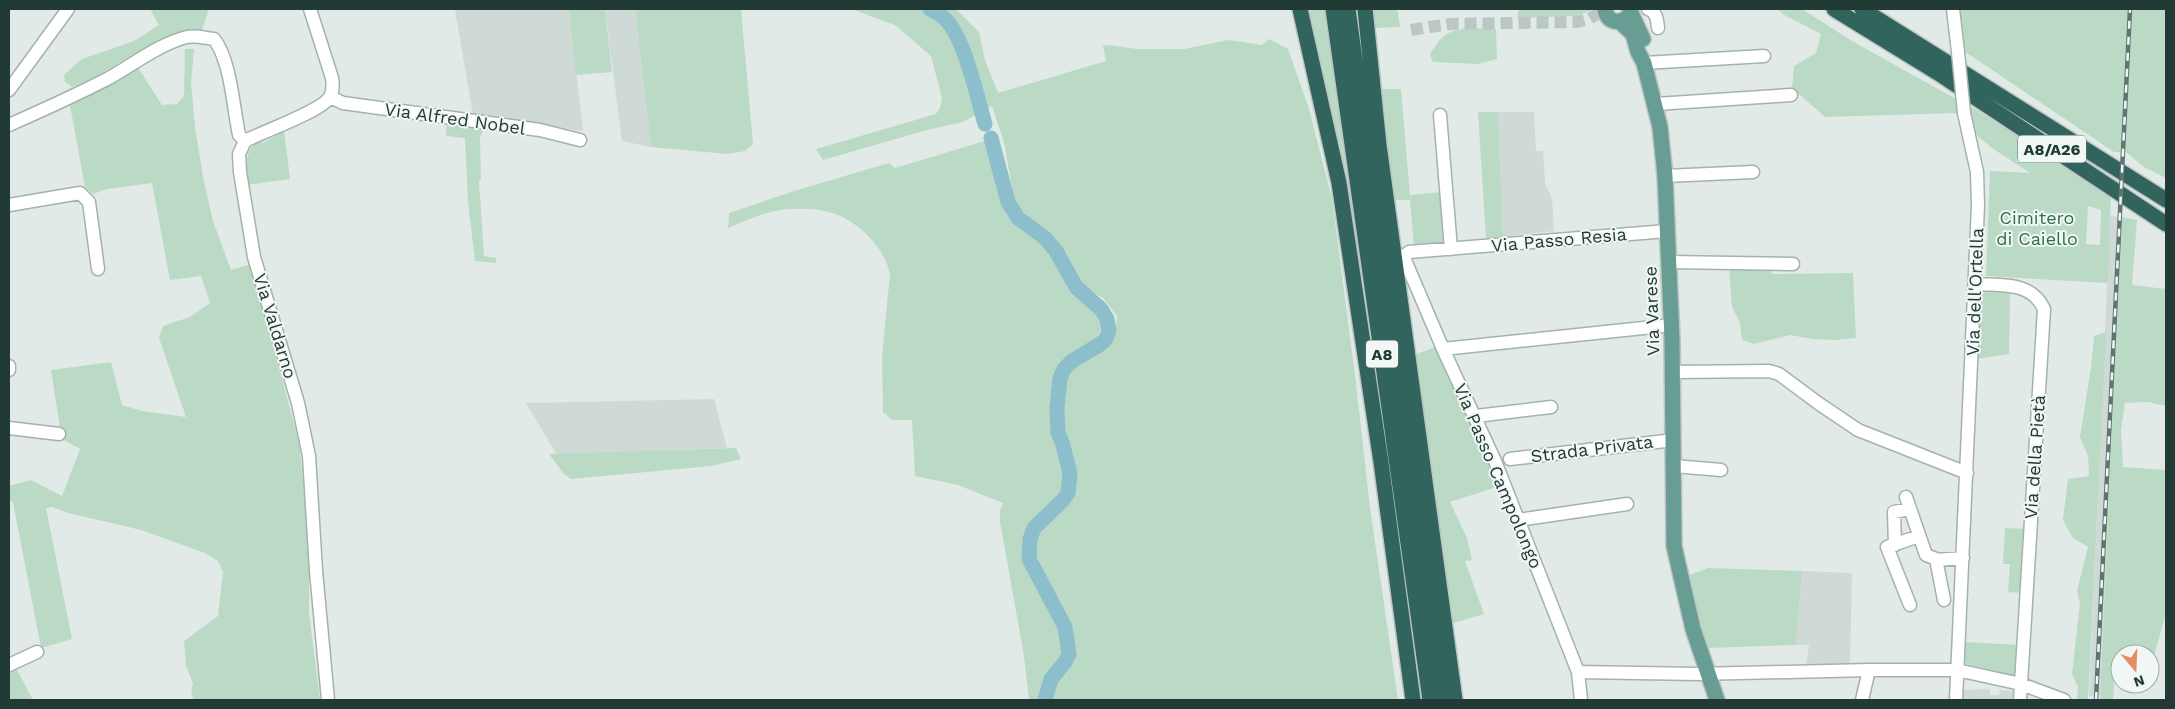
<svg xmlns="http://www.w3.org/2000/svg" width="2175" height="709" viewBox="0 0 2175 709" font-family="'Work Sans',sans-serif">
	<rect width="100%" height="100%" fill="#e1eae7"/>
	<path fill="#cfdad6" d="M459 9H569L583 131 473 115 455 10Z
		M605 9H635L651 147 622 141Z
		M1498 112H1534L1536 151H1543L1545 183 1552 199 1554 231 1503 237Z
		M2110 216 2121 217 2100 697 2089 696Z
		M714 399 727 448 557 455 526 403Z
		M1802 571 1852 573 1850 665 1806 667 1809 645H1796Z
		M1990 689V695H1999L2000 690 2016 691 2015 700H1963V690Z"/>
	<path fill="#bbdac5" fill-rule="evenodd" d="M150 9H209L201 33 173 35 141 50 93 78 72 87 65 82 64 75 82 59 134 41 159 25Z
		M569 9H605L612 72 576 75Z
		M635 9H741L753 144 745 151 728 154 651 147Z
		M851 9H956L979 32 985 60 998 93 1106 61 1103 46 1107 45 1138 49H1184L1228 40 1262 45 1269 39 1288 49 1309 109 1332 199 1355 375 1370 508 1398 700H1029L1024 656 1000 522V511L1003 503 958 485 915 476 912 420H892L883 412 882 356 890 274C884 246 856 219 829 212 813 208 791 208 775 211 759 214 743 222 728 228L729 213 794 191 889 163 895 168 988 140 998 171 1000 189 1007 216 1050 249 1065 275 1066 286 1076 296 1089 304 1103 323C1094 355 1077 344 1064 363 1062 365 1061 371 1060 374 1054 395 1056 406 1055 427L1060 429 1065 378 1076 362 1086 354 1102 346 1116 329 1117 316 1103 298 1084 287 1052 237 1015 205 1004 142 992 106 963 122 927 130 823 160 816 149 936 114 940 108 942 98 931 56 895 25Z
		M1307 9H1325L1335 69 1352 207 1320 74 1324 73 1316 57Z
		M1372 9H1395L1398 12 1400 27 1374 28Z
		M1519 9H1594L1577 16 1517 18Z
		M1777 9H1802L1852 41 1956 99 1957 113 1825 117 1792 88 1794 66 1816 53 1821 34 1786 16Z
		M1960 9H2166V178L2144 167 2126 152H2114L1964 51Z
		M1468 28 1496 29 1497 59 1478 64 1433 62 1430 55C1441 36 1446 31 1468 28Z
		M185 49H194L191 83 195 127 203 177 213 221 231 270 251 264 299 442 309 539V613L320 700H194L191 694 193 683 186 666 184 641 218 616 223 572 218 561 205 553 141 530 68 513 52 507 46 508 72 639 41 648 13 502 9 501V486L31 480 62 496 80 449 64 440 60 428 51 370 111 362 122 405 142 411 186 417 159 338 163 326 190 317 210 303 201 276 170 280 152 183 107 189 93 194 85 187 70 105 137 66 162 105 177 104 184 96Z
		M1382 89H1401L1410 195 1442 192 1445 240 1442 244 1414 245 1410 200H1393Z
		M1970 106 2111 194 2108 283 1986 276 1990 171 2030 173 1992 148 1974 133ZM2088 206 2101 210 2100 245 2086 244Z
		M1478 112H1498L1503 237 1486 239Z
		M447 124 484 128 480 138 481 179 479 181 484 256 496 258V263L475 261 468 201 465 138 446 136Z
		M284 131 290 179 247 185C247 168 243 152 258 141L263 143Z
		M2121 217 2137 220 2132 285 2166 289V406L2148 402 2125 403 2121 430 2123 467 2166 470V613L2154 656 2117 651 2113 700H2100Z
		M1769 267 1772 274 1853 273 1856 338 1835 340 1813 339 1790 335 1754 344 1742 340 1740 323 1732 307 1729 268Z
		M1986 292 2010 293 2009 354 1977 359 1978 296Z
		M2106 332 2088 700 2077 699 2078 687 2072 674 2080 604 2077 591 2088 547 2073 538 2063 520 2068 479 2089 476 2088 456 2080 437 2091 368 2094 336Z
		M1435 347 1478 432 1500 486 1450 502 1467 538 1472 560 1465 561 1484 614 1450 624 1415 355Z
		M736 448 741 459 711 466 571 479 564 474 549 454Z
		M2005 528 2027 529 2024 593 2008 592 2010 564H2003Z
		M1708 568 1802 571 1796 645 1708 648 1693 598 1690 575Z
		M1965 642 2018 645 2017 672 2014 676 1963 663Z
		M16 668 33 700H9V671Z"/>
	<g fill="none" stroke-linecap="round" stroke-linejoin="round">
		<path stroke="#8cbecc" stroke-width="15" d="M930 9C934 11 940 14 943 17 964 34 977 97 985 124
			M991 138 1008 202 1018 218 1045 238 1056 251 1076 287 1101 309 1107 319 1109 330 1106 339 1099 345 1072 361 1064 369 1060 378 1057 408 1058 433 1062 442 1070 473 1068 493 1063 500 1034 528 1030 539 1029 559 1065 627 1069 654 1065 662 1051 679 1045 700"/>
		<path stroke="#bbc7c3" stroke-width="12" stroke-dasharray="12 6" stroke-linecap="butt" d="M1411 30 1450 24 1577 22 1589 19 1605 9"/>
		<defs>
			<path id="minor" d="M310 9 332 78C333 84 333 91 330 97 322 111 262 132 245 141L239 154 240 172 254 257 298 403 309 456 316 571 328 700
				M1648 9C1657 12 1657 20 1658 28
				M1953 9 1958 52
				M1644 63 1764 56
				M9 90 68 9
				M330 97 343 103 540 130 580 140
				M1656 104 1791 95
				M1440 115 1451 249
				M9 125C43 110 76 95 109 78 134 64 159 44 187 37 196 35 205 38 214 39 231 61 233 107 239 135L245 141
				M1665 176 1753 172
				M9 205 80 193 89 202 98 269
				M1669 262 1793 264
				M1975 284C2002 286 2031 281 2044 309L2020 700
				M1443 349 1672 325
				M9 366V370
				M1673 372 1769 371 1779 374 1818 403 1858 430 1967 473
				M1476 416 1551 407
				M9 428 59 434
				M1510 459 1674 440
				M1674 466 1721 470
				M1906 497 1926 555 1936 559 1944 600
				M1518 520 1627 504
				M1895 545 1894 512 1910 509
				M1936 560 1963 558
				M1910 605 1887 547 1919 536
				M9 665 37 652
				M1578 672 1698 674 1869 670H1957L2021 684 2064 700
				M1581 700 1578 672 1495 461 1443 349 1405 260V255L1409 252 1667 231
				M1862 700 1869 670
				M1956 700 1978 205 1977 172 1964 113"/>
			<path id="major" d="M1605 9C1607 22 1618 25 1628 17
				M1630 11 1643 39
				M1620 22 1633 34 1638 52 1644 63 1660 127 1665 176 1672 339 1674 546 1693 629 1717 700"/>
			<path id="highway" d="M1300 9 1339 183 1381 462 1413 700
				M1333 9 1430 700
				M1348 9 1444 700
				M1365 9 1379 145 1455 700
				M1834 9 1938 73 2166 224
				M1862 9 2166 200"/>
		</defs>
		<use href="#minor" stroke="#a4b2ae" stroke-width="15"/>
		<use href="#major" stroke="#bdc4c2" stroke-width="18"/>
		<use href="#highway" stroke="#bdc4c2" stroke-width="18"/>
		<use href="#minor" stroke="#fff" stroke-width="12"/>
		<use href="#major" stroke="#689d93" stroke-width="15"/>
		<use href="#highway" stroke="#30645d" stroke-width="15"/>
		<defs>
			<path id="rail" d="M2096 700 2130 9"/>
		</defs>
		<use href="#rail" stroke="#5d7570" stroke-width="4.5"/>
		<use href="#rail" stroke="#f1f7f4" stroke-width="2.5" stroke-dasharray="8" stroke-linecap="butt"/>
		<defs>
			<path id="minor-bridge" d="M1958 52 1964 113"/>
		</defs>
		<use href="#minor-bridge" stroke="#a4b2ae" stroke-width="15" stroke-linecap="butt"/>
		<use href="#minor-bridge" stroke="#fff" stroke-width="12"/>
	</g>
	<g text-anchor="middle" stroke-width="4" stroke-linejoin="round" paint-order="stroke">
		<g fill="#f1f7f4" stroke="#60736e" stroke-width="1">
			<rect x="2018" y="135.5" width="68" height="27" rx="4"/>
			<rect x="1366" y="340.5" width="32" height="27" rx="4"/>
		</g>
		<g font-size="16" font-weight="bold" fill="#223a35">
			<text x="2052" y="155">A8/A26</text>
			<text x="1382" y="360">A8</text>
		</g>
		<g font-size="18" fill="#223a35" stroke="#f1f7f4">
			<text transform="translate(455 119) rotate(8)" y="6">Via Alfred Nobel</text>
			<text transform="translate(1559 240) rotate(-5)" y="6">Via Passo Resia</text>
			<text transform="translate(1975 292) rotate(-88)" y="6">Via dell'Ortella</text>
			<text transform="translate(1652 311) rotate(-92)" y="6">Via Varese</text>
			<text transform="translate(275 326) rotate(73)" y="6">Via Valdarno</text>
			<text transform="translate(1592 449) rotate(-7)" y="6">Strada Privata</text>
			<text transform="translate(2035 457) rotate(-86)" y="6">Via della Pietà</text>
			<text transform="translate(1498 476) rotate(67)" y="6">Via Passo Campolongo</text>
		</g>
		<g font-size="18" fill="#2f6e4c" stroke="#f1f7f4">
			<text x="2037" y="224">Cimitero<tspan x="2037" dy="21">di Caiello</tspan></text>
		</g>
	</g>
	<rect width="2175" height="709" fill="none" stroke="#223a35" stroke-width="20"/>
	<g transform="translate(2135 669) rotate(161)"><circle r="24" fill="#f1f7f4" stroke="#9eaba8"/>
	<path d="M0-4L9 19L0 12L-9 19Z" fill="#e98b60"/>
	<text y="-8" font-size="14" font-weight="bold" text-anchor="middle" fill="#223a35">N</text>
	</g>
</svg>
